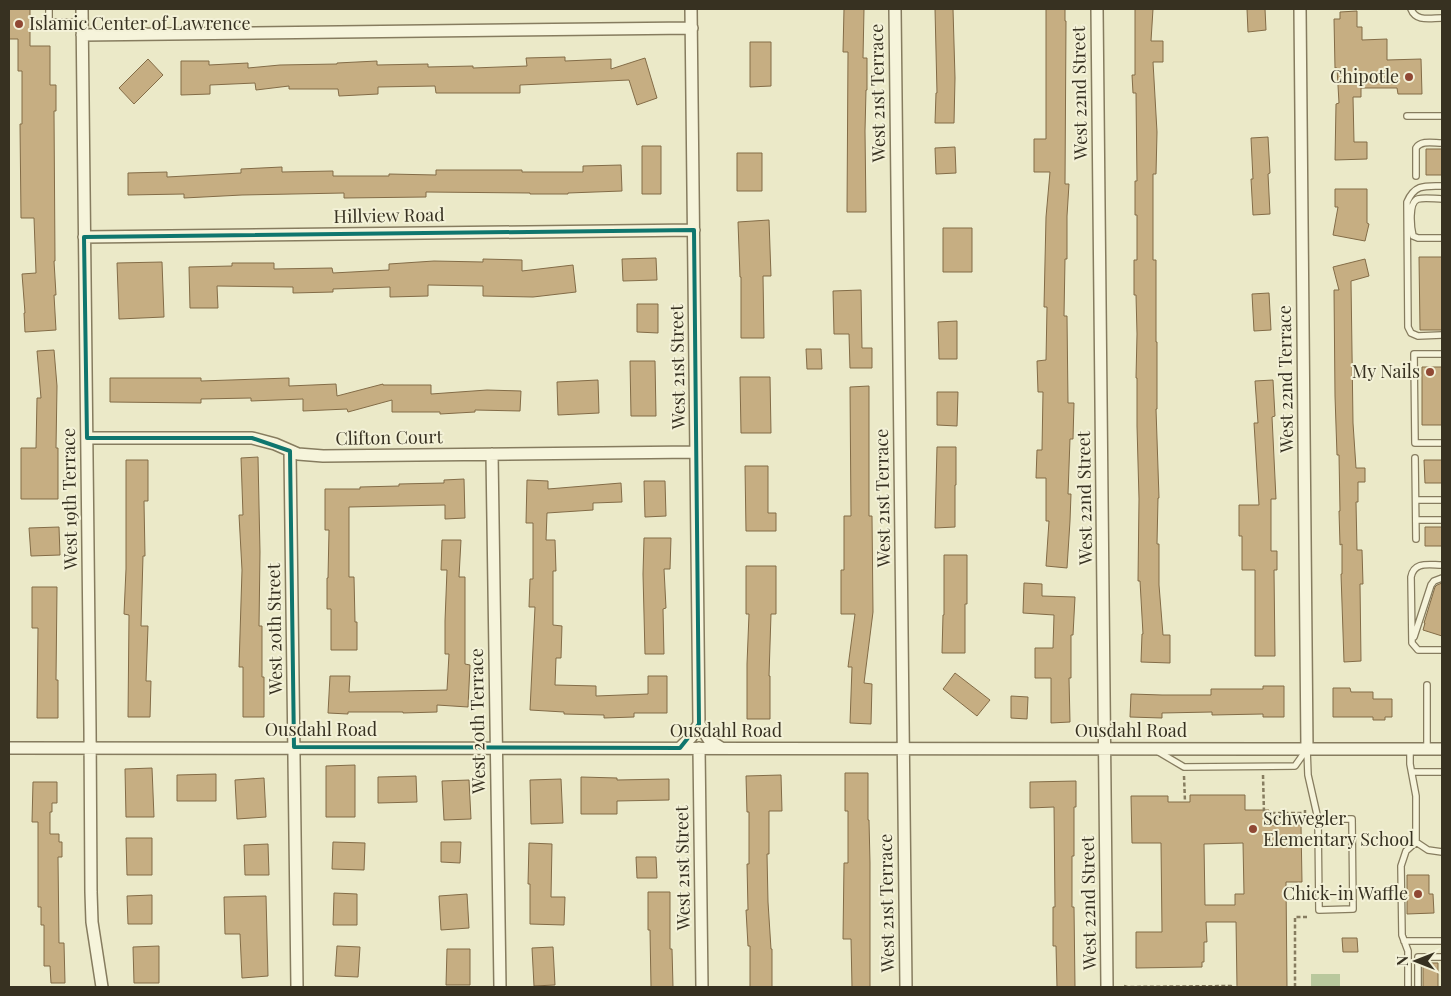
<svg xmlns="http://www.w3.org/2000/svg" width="1451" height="996" viewBox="0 0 1451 996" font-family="'Playfair Display',serif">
	<rect width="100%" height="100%" fill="#ebe9c8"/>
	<path fill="#b9c89d" d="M1311 974H1340V987H1311Z"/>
	<path fill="#c6ae82" stroke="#836c47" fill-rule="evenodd" d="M9 9H30V46H50V85H56V111H54L55 261H54L56 295H54L56 330 25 332 24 313H25L22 274 36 273 34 218H21L20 124H22V71H18V39H9Z
		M844 9H864L863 58H867V90H866L865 131 866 212H847L848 52H843Z
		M935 9H953L955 78 954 123H935L936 93H937Z
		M1046 9H1065V21H1066L1065 184H1069L1067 216V259H1065L1064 316H1067L1068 403H1074L1073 439H1070L1068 494H1071L1070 521 1067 568 1046 566 1049 521H1046V478H1036L1037 450H1042L1043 392H1038L1037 361 1046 360 1047 307H1044L1046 217 1050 172H1034V139H1046Z
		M1135 9H1153L1151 41H1163V62H1153L1157 132 1156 174H1153V260H1156V342H1157V409H1156L1159 498H1158L1157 544H1159V585L1163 635H1170V663L1141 662 1142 634H1143L1140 581H1138L1139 499 1137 426V378H1136L1137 334 1136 295H1134V260H1137V215H1135V181H1137L1136 93H1133L1132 75H1135Z
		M1247 9H1265L1266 30 1248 32Z
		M1357 11V27H1362V40L1387 39V60L1421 59 1422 94H1398L1397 88H1361V97H1353L1354 142H1367V159L1335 160 1336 104 1339 103 1337 68H1335L1334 19H1340V12Z
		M750 42H771V86L750 87Z
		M565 57V61L611 59V69L645 58 657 98 637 105 629 80 520 85V93H436L435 86 378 87V94L339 96 338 89H289V86L256 90 255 83 210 85V94L181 95V61H209V65L248 63V68L280 65 337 64V63L377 61V65L428 64V67L473 66V68L527 66 526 58Z
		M148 59 163 75 134 104 119 88Z
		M1268 137 1270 173 1268 174 1270 214 1253 215 1251 179H1253L1251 138Z
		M642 146H661V194H642Z
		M955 147 956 173 936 174 935 148Z
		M1426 149H1442V175H1426Z
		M737 153H762V191H737Z
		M621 165 622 191 568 193V194H530V193L426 192V197L344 198V193L242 195 184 198V194L128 195V173L167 172V177L241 173V169L282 167V172L333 171V176H389V174L436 175V170H522V172H583V166Z
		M1335 189H1367V223L1369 224 1365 241 1333 235 1338 207H1335Z
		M769 220 771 276H763L764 338H741V277H740L738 222Z
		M943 228H972V272H943Z
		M1419 257H1442V330H1420Z
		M656 258 657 280 623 281 622 259Z
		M483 259 522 260V271L573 265 576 292 533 297 483 296V286L428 285V296L390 297V287L333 289V292L293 293V287L217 286 218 308H190L189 267 232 266V263H274V269L332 268 333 273 389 270V264L434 261 483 262Z
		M1365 259 1369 276 1351 281 1353 423 1356 468H1365V482H1358V502H1356L1357 550H1362L1363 584H1360L1361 661 1344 662 1341 574H1342V544L1340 545 1339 511H1340L1339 455H1337L1335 396 1334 290H1339L1333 267Z
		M162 262 164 317 119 319 117 263Z
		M861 290 862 348H872V368H850L849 334H834L833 291Z
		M1269 293 1271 330 1254 331 1252 294Z
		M637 304H658V333L637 332Z
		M957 321V359H939L938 322Z
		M806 349H821L822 369H807Z
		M54 350 57 386 56 448H58V499H21V448H36L37 398H41L37 351Z
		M630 361H655L656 416H631Z
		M1422 367H1442V425H1422Z
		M740 377H770L771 433H741Z
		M110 378H201V381L289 378V386L336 384 337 396 383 384V385H431V394L487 390 521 391 520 411 475 410V412L440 414V412H392V400L348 412 347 409 303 411V399L251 401V398L201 399V403L110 402Z
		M598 380 599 413 558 415 557 382Z
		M1273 380 1275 416 1272 417 1276 499H1271V551H1277V570H1274L1275 656H1255V570H1242V536H1239V505H1259L1254 423H1258L1255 381Z
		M869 386V516H872L873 612 864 683 872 684 871 724 850 723 852 667H848L855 614H841V570H844V516H851L850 387Z
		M937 392H958L957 426 937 425Z
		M937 447H956V485H955V527L935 528Z
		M258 457 260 552 259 626H262V677H264V717H243V667H239L242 570 239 515H243L241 458Z
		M126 460H148V501H144L145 556H143L141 626H148L146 681H151L150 717H128L129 615 124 614 126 569Z
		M1424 460H1442V483H1425Z
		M745 466H768V513H776V531H746Z
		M464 479 465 518 445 519V505L349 507V577H354L355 622H357V650H331V609H327V578H328L329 530H325V489H360V487L399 486V484L444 483V480Z
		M527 480 548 481V489L621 483 622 502 593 503V510L547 513 546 540H555L556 571H553V625L562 626 561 658H556L555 685 596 686V696L648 694V676H667V713H634V717L604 718V715L564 714V712L530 710 535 607H529L530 579H533V523H526Z
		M644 481H665L666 516 645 517Z
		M59 527 60 555 31 556 29 528Z
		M1425 527H1442V546H1425Z
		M644 538H671L670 569H664L666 608 663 609 664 654H645L643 574Z
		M442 540H461L459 577H465V664L470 665 468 707 437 705V712L403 713V712H348V714L328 713 330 676H350L349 692 447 690 449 654H445V621L447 570H441Z
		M944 555H967V604H965V653H942L943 615H944Z
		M746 566H776V614H771L769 676H770V719H747V664L749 614H746Z
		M1024 583 1042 584V596L1075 597 1073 635H1071V678H1069L1070 722 1051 723V678H1035V648H1053L1054 615 1023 613Z
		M1442 583V636L1423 630 1425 623H1424L1435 587 1437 585Z
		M32 587H57L56 680H58V718H37L38 628H32Z
		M955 673 990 700 977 716 943 689Z
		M1263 686H1284V717H1263V714L1212 715V712L1162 713V718L1130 717 1131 694 1162 695H1211V689H1263Z
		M1333 688H1350L1351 692H1373V699H1392V717H1385V720H1373V717H1333Z
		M1011 696 1028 697 1027 719 1011 718Z
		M355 765V817H326V766Z
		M152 768 154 817H126L125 769Z
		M845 773H868V820H869L870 863V987H852L851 939H843L844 863H848V811H845Z
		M216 774V801H177V775Z
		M781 775 782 811H769V854H767L768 902 771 949H772V987H750V946H748L746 910H748L747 864H749V812H747L746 776Z
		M416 776 417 802 378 803V777Z
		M581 777 617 778V780L669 779V800L617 801V814H581Z
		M264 778 266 817 237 819 235 780Z
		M561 779 563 823 531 824 530 780Z
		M469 780 471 819 444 820 442 781Z
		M1076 781V807H1074V856H1072V907H1074L1075 987H1057L1056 946H1053V907H1055L1054 807 1030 808V782Z
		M33 782H57V803H52V812H50V834H59V842H62V857H58L59 943H64L65 983H51L50 966H44V925H41V907H38V822H32Z
		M1190 795H1245V810H1269V825H1301L1302 882H1286L1287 987H1237L1236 922H1206L1207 942H1204V962H1202V967L1136 968V932H1162L1161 843H1132L1131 796H1168V802H1190ZM1243 843 1244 894H1235V905H1205L1204 844Z
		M126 838H152V875H127Z
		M333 842 365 843 364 870 332 869Z
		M441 842H461L460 863 441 862Z
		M529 843 552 844 551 897H565L564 925 530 924V884H528Z
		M268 844 269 875H245L244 845Z
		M636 857H656L657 878H637Z
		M1407 875H1429V894H1433L1434 913 1407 914Z
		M648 892H670V949H672L673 987H651L650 930H648Z
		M334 893 357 894V925H333Z
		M467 894 469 928 441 930 439 896Z
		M152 895V924H128L127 896Z
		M266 896 268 976 242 978 240 934H225L224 897Z
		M1342 938H1357L1358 952H1343Z
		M159 946V983H134L133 947Z
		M337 946 360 947 358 977 335 976Z
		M553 947 555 985 534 986 532 948Z
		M447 949H470V985H446Z
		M1423 963H1438V987H1423Z"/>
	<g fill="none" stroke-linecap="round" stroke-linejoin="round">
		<defs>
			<path id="lane" d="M49 9V22H82
				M1411 9C1416 22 1430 18 1442 18
				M1407 116H1442
				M1416 176V148C1421 140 1433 143 1442 143
				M1442 186C1425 186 1415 184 1407 202L1408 327 1411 333 1418 336 1442 335
				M1442 199C1435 199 1425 197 1418 199 1408 202 1411 228 1413 236L1418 238H1442
				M1442 354H1414L1415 443H1442
				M1415 458 1416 539
				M1416 500H1442
				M1416 520H1442
				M1442 565C1429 565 1414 561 1411 577L1412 643 1418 650H1442
				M1414 637 1431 585 1434 581 1442 578
				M1427 685V749
				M1307 749 1308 775 1318 819 1319 910 1353 909 1352 819H1318
				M1157 751 1184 767 1295 766 1307 749
				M1412 772H1442
				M1416 842 1428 850 1442 852
				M1404 941H1442
				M1408 987V951L1402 935 1401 866 1406 851 1416 842V796L1410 764V749
				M1418 987V957H1442"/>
			<path id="street" d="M82 9 90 728 91 892 92 922 102 987
				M895 9 906 987
				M1097 9 1107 987
				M1300 9 1307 749
				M82 35 692 28
				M84 237 694 230
				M87 438H252L275 444 298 454 323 456 696 452
				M290 451 297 987
				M492 454 500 987
				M699 724 710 741 721 748
				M9 748 1442 749
				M680 748 691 737 699 724 691 9
				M699 748 702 987"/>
		</defs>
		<use href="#lane" stroke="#867c5f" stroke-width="8"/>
		<use href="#street" stroke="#867c5f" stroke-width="14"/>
		<path stroke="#867c5f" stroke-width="2.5" stroke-dasharray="4 2.5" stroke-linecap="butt" d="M1263 775 1264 813H1305V809
			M1184 776 1185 802
			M1124 986 1127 987 1231 986V987
			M1295 987V917H1308"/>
		<use href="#lane" stroke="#f6f4db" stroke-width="5.5"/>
		<use href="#street" stroke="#f6f4db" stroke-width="11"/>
	</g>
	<path fill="none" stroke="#0f766e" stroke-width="4" stroke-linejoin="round" d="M694 230 699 724 680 748 294 747 290 451 252 438H87L84 237Z"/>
	<g fill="#904834" stroke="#f3f1d7" stroke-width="2">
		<circle cx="19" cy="24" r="5"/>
		<circle cx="1409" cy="77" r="5"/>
		<circle cx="1430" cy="372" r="5"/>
		<circle cx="1253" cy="829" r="5"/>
		<circle cx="1418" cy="894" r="5"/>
	</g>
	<g text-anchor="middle" stroke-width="4" stroke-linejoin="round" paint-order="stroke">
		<g font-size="18" fill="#373121" stroke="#f3f1d7" text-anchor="end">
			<text x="29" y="30" text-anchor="start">Islamic Center of Lawrence</text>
			<text x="1399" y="83">Chipotle</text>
			<text x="1420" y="378">My Nails</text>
			<text x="1263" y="825" text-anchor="start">Schwegler<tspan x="1263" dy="21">Elementary School</tspan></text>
			<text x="1408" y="900">Chick-in Waffle</text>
		</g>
		<g font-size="18" fill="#373121" stroke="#f3f1d7">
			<text transform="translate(878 93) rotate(-91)" y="6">West 21st Terrace</text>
			<text transform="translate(1080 93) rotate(-91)" y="6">West 22nd Street</text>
			<text transform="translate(389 216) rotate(-1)" y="6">Hillview Road</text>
			<text transform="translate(678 367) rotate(-91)" y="6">West 21st Street</text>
			<text transform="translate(1286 379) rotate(-91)" y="6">West 22nd Terrace</text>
			<text transform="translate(389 438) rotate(-1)" y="6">Clifton Court</text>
			<text transform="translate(883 498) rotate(-91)" y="6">West 21st Terrace</text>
			<text transform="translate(1085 498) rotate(-91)" y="6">West 22nd Street</text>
			<text transform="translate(70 499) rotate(-91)" y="6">West 19th Terrace</text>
			<text transform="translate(275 629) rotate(-91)" y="6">West 20th Street</text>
			<text transform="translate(478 721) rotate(-91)" y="6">West 20th Terrace</text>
			<text x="321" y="736">Ousdahl Road</text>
			<text x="726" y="737">Ousdahl Road</text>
			<text x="1131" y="737">Ousdahl Road</text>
			<text transform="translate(683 868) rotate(-91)" y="6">West 21st Street</text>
			<text transform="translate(887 903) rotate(-91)" y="6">West 21st Terrace</text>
			<text transform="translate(1089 903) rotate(-91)" y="6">West 22nd Street</text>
		</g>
	</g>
	<rect width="1451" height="996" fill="none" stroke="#373121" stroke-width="20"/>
	<g transform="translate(1416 961) rotate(270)" stroke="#f3f1d7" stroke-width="4" paint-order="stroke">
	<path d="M0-4L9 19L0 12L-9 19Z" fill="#373121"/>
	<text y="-8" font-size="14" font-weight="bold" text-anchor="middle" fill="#373121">N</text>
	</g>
</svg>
